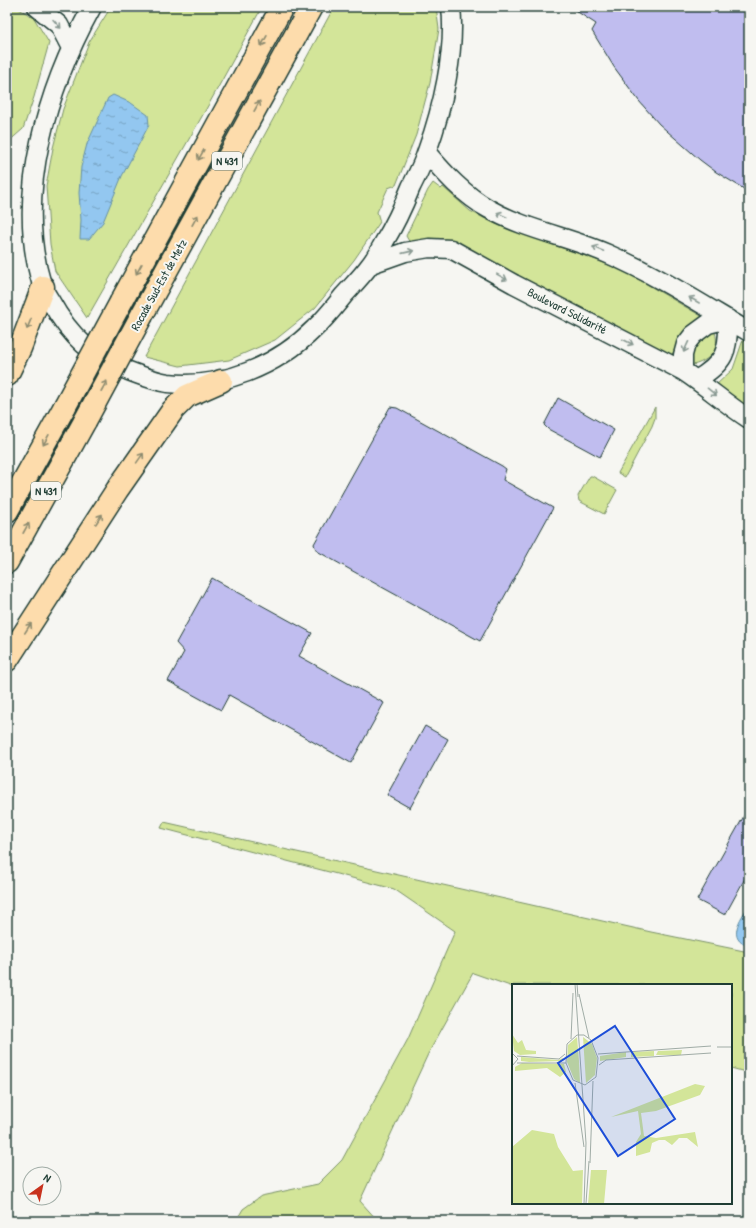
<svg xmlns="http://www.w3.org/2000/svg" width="756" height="1228" viewBox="0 0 756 1228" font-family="'Patrick Hand',sans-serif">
	<defs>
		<pattern id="water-ripples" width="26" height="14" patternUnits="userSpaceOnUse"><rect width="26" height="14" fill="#93c7f0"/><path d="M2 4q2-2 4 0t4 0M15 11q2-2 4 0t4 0" fill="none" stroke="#77a3c3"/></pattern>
	</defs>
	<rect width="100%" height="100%" fill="#f6f6f2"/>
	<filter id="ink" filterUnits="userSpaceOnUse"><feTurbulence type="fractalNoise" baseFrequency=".025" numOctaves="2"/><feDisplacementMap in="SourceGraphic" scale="8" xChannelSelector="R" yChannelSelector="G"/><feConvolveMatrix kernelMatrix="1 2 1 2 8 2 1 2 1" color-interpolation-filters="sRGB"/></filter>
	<g filter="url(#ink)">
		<path fill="#d3e599" stroke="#799166" d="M7 7H16L34 18 49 43 34 97 23 129 7 143Z
			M111 7H262L209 104 87 318 55 271 50 244 46 186 53 148 63 109 89 42Z
			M334 7H436L439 29 430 83 416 135 396 185 388 188 377 212 380 222 354 260 315 308 275 340 229 360 180 366 144 357Z
			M433 183 441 189 443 187 470 211 496 224 594 259 626 272 703 317C684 331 681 336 671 357L535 284 461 247 410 243 406 236 428 190Z
			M708 328 715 332C716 336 717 342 716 346 714 356 702 363 693 365L689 360 691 347Z
			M743 340 749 343V410L715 386 733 369Z
			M655 407V418L652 426 625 477 618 473Z
			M590 476H592L617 490 604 514 579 501 578 496Z
			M164 822 651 932 749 952V1073L731 1068V985H513V987L473 973 428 1054 360 1201 378 1221H236L243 1209 261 1196 318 1184 342 1160 408 1039 455 931 394 889 161 828Z"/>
		<path fill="url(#water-ripples)" stroke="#6590a5" d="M113 95 131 103 148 115 149 125 122 176 103 222 89 239H80L81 220 79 193 81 167 87 144 108 98Z
			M749 906V946C726 940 740 918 749 906Z"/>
		<path fill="#c0bdef" stroke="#1f3d34" d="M570 7H749V192L716 172 700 160 659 124 639 101 614 67 592 31 596 24Z
			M558 398 614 430 600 457 548 429 544 425Z
			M390 407 397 408 502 466 506 469 503 480 553 508 480 641 358 574 317 551 315 547 314 544Z
			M212 578 312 633 299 656 384 703 351 763 229 695 221 710 168 681 184 652 176 643Z
			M425 726 448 739 410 808 387 795Z
			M749 807V871L725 915 697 900Z"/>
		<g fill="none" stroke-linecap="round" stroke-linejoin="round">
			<defs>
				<path id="secondary" d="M37 7 59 25 71 48
					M92 7C48 87 14 194 42 285 44 291 48 297 51 302 68 333 93 358 126 370 139 375 154 381 168 383 222 389 277 366 315 328 326 318 335 306 344 295 353 285 362 276 370 265 375 259 379 251 383 244 394 226 403 207 411 187 417 175 423 164 427 151 442 110 456 51 451 7
					M427 153C445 174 464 195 489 209 526 230 570 237 608 254 657 275 703 305 749 332
					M371 264 405 252 429 248 451 249 514 284 683 371C706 386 726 404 749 419
					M683 371V355L686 344 693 335 708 324 728 319
					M696 380C725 363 729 351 728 319"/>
				<path id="highway" d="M121 302 282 7
					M142 315 311 7
					M7 375 20 348 43 287
					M7 511 65 406
					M7 562 85 421
					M7 660 117 490 173 410 187 396 221 381"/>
			</defs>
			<use href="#secondary" stroke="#1f3d34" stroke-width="21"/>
			<use href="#highway" stroke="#1f3d34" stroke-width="25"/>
			<use href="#secondary" stroke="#f6f6f2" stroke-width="18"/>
			<use href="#highway" stroke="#fddcac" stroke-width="22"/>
			<defs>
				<path id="highway-bridge" d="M65 406 121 302
					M85 421 142 315"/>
			</defs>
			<use href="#highway-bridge" stroke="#1f3d34" stroke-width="25" stroke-linecap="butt"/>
			<use href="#highway-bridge" stroke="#fddcac" stroke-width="22"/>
		</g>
		<defs><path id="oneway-shaft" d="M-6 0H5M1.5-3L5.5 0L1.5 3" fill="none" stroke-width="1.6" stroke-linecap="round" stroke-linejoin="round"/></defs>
		<g stroke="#8a9a93">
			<use href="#oneway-shaft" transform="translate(57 24) rotate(48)"/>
			<use href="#oneway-shaft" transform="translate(502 215) rotate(-155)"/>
			<use href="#oneway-shaft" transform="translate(598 249) rotate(-158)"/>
			<use href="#oneway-shaft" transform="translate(408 252) rotate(-13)"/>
			<use href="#oneway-shaft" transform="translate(502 277) rotate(29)"/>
			<use href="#oneway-shaft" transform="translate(694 300) rotate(-150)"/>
			<use href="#oneway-shaft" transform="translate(628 342) rotate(27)"/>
			<use href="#oneway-shaft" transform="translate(686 347) rotate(115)"/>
			<use href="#oneway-shaft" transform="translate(712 392) rotate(39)"/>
		</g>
		<g stroke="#8e8c70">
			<use href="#oneway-shaft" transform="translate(264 41) rotate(119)"/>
			<use href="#oneway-shaft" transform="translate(257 106) rotate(-61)"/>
			<use href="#oneway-shaft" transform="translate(201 155) rotate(119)"/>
			<use href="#oneway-shaft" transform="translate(195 220) rotate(-61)"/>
			<use href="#oneway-shaft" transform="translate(139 269) rotate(119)"/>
			<use href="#oneway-shaft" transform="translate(29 324) rotate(112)"/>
			<use href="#oneway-shaft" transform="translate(104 386) rotate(-61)"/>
			<use href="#oneway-shaft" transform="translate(46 440) rotate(119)"/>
			<use href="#oneway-shaft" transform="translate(140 458) rotate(-55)"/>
			<use href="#oneway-shaft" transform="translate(99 519) rotate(-57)"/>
			<use href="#oneway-shaft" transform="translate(26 528) rotate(-61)"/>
			<use href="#oneway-shaft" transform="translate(28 628) rotate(-57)"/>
		</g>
	</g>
	<g text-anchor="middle" stroke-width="4" stroke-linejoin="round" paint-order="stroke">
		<g fill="#f6f6f2" stroke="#60746d" stroke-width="1">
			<rect x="212" y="152" width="30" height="18" rx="3"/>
			<rect x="31" y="482" width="30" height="18" rx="3"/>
		</g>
		<g font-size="11" font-weight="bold" fill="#1f3d34">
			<text x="227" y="165">N 431</text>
			<text x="46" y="495">N 431</text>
		</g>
		<g font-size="12" fill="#1f3d34" stroke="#f6f6f2">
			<text transform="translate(159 285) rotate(-61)" y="4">Rocade Sud-Est de Metz</text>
			<text transform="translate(567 311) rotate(27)" y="4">Boulevard Solidarité</text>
		</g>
	</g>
	<g transform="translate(512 984)">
		<rect width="220" height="220" fill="#f6f6f2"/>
		<path d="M0 50 6 59 10 56 14 66 24 67V70L8 71 2 67ZM65 53 67 77 68 99 62 95 55 78 56 61ZM71 53 80 60 85 74 83 91 74 99ZM170 66 169 71H144L146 67ZM142 67V72L119 73V68ZM114 68V73L88 77V72ZM9 73 46 76 51 74V77L17 78 9 77ZM10 79 52 80 54 88 48 93 35 84 3 87V83ZM183 100 193 102 188 111 144 127 129 129 132 152 144 154 183 148 186 163 175 154H167L160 161 153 156H147L140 159 138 168 124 172V158L129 150 126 127 99 133Z" fill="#d3e599"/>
		<path d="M20 146 42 150 46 163 61 187 71 186 70 220H0V163Z" fill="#d3e599"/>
		<path d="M79 186H95L92 220H76Z" fill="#d3e599"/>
		<path fill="none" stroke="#a0aca6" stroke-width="1" d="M63 0 74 159 72 220M65 0 66 13M67 10 77 54M65 51H72L79 56 86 74 84 93 73 101 61 96 54 79 55 60ZM59 55 61 9M205 63H220M0 69 6 75 0 82M86 70 199 62M5 72 47 75 53 70M5 79H54M87 81 94 76 199 69M63 99 72 163M78 179 81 97M74 219 77 177"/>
		<path fill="#1d4ed8" fill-opacity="0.15" stroke="#1d4ed8" stroke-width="2" d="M103 42 163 135 106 172 46 79Z"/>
		<rect width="220" height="220" fill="none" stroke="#1f3d34" stroke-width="2"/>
	</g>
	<rect width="756" height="1228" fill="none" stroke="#f6f6f2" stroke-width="24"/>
	<rect x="12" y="12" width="732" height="1204" fill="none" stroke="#1f3d34" stroke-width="1.5" filter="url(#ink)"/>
	<g transform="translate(42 1186) rotate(33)"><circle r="19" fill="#f6f6f2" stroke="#a0aca6"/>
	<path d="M0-3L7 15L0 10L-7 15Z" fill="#c8321e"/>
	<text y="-6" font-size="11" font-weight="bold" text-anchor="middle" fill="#1f3d34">N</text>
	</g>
</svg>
